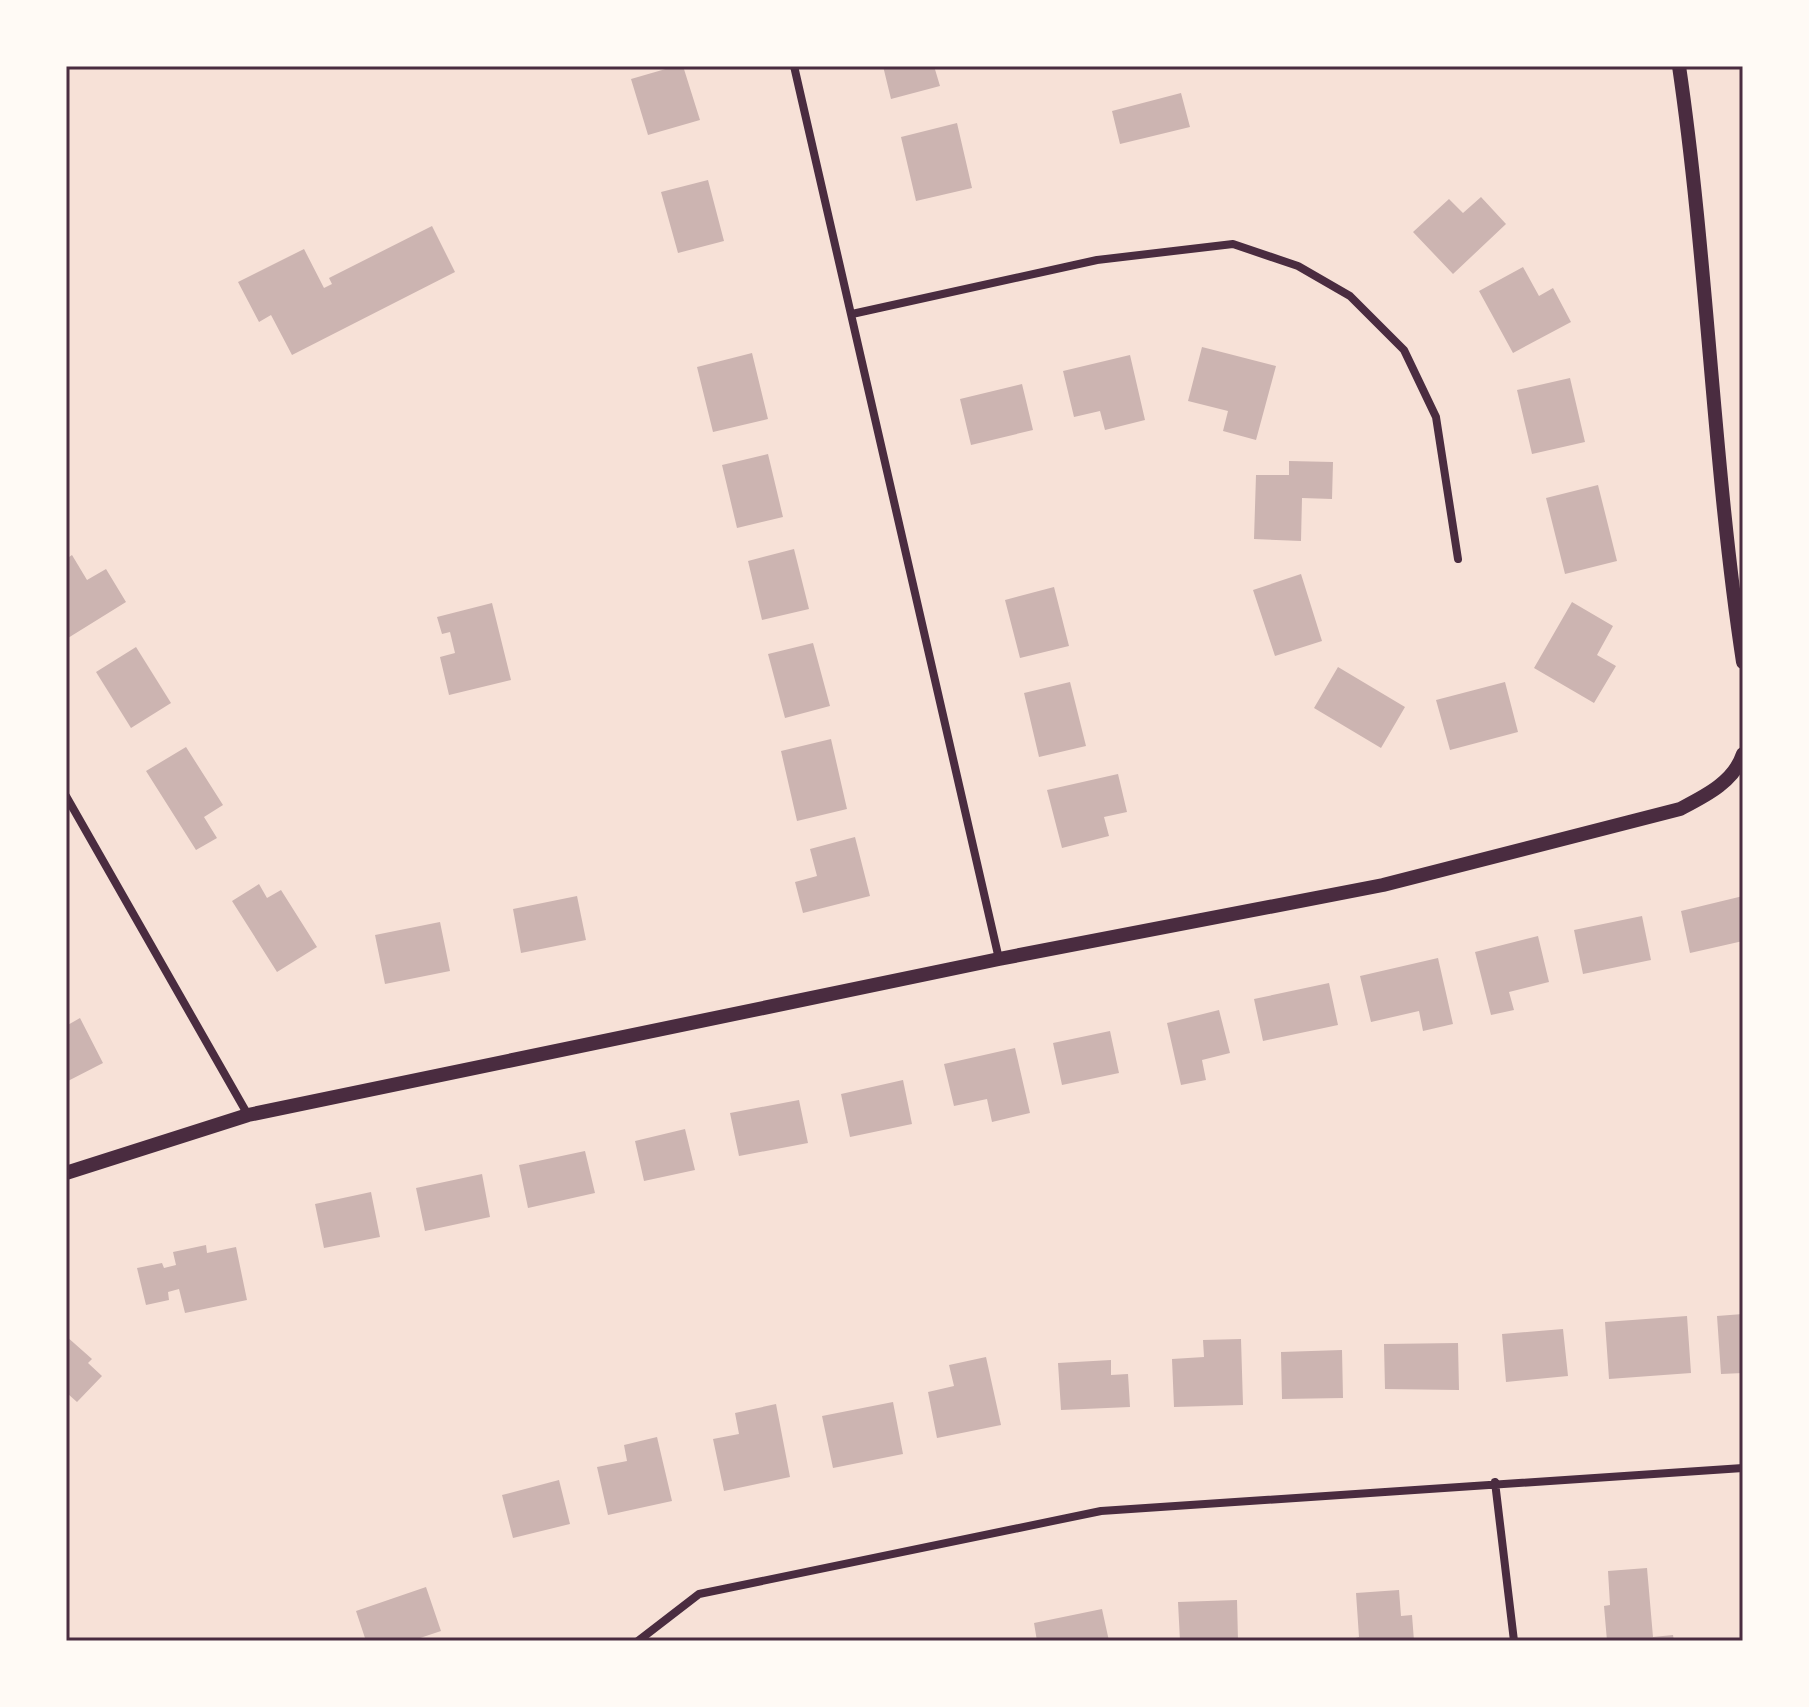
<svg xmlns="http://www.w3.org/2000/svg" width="1809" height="1707" viewBox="0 0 1809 1707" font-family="'Zilla Slab',serif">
	<rect width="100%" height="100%" fill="#f7e1d7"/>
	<path fill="#ccb4b1" d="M676 66H683L700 120 648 135 631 79Z
		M883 66H934L940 86 891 99Z
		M1181 93 1190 127 1120 144 1112 111Z
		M957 123 972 188 916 201 901 137Z
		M708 180 724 241 678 253 661 192Z
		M1481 197 1506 224 1453 274 1413 232 1449 199 1463 213Z
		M432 226 455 272 292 355 271 315 259 322 238 282 304 249 324 288 332 284 329 278Z
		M1523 267 1539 296 1553 288 1571 322 1513 353 1479 291Z
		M1202 347 1276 366 1256 440 1223 431 1228 411 1188 401Z
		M752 353 768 419 713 432 697 367Z
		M1130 355 1145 420 1105 430 1100 411 1074 417 1063 371Z
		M1570 378 1585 442 1532 454 1517 390Z
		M1022 384 1033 430 971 445 960 399Z
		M768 454 783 517 737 528 722 465Z
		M1289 461 1333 462 1332 499 1302 498 1301 541 1254 539 1256 475H1289Z
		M1598 485 1617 561 1565 574 1546 498Z
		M794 549 809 609 762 620 748 561Z
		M72 555 87 580 106 569 126 602 68 638 66 559Z
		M1301 574 1322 641 1275 656 1253 590Z
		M1054 587 1069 646 1020 658 1005 600Z
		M1572 602 1613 626 1597 655 1616 666 1594 703 1534 668Z
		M492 603 511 680 449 695 440 657 455 653 450 632 442 634 437 617Z
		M813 643 830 706 785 718 768 654Z
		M136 647 171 703 131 728 96 672Z
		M1338 667 1405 707 1381 748 1314 708Z
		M1070 682 1086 746 1039 757 1024 693Z
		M1505 682 1518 732 1450 750 1436 700Z
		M831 739 847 809 797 821 781 751Z
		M186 747 223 805 204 817 217 838 196 850 146 771Z
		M1118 774 1127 812 1104 817 1109 836 1062 848 1047 790Z
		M855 837 870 896 803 913 795 882 817 876 810 849Z
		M259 884 267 898 281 890 317 947 277 972 232 901Z
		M577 896 586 940 521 953 513 909Z
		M1743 896V941L1690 953 1681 911Z
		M1642 916 1651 960 1583 974 1574 930Z
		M440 922 450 971 385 984 375 935Z
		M1538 936 1549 982 1509 992 1514 1010 1491 1015 1475 952Z
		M1438 958 1453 1024 1423 1031 1419 1011 1371 1022 1360 976Z
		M1329 983 1338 1025 1263 1041 1254 999Z
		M1219 1010 1230 1053 1202 1060 1206 1080 1181 1085 1167 1023Z
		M80 1018 103 1063 66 1082V1026Z
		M1110 1031 1119 1073 1062 1085 1053 1043Z
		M1015 1048 1030 1113 992 1122 987 1099 954 1106 944 1064Z
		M903 1080 912 1124 850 1137 841 1094Z
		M799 1100 808 1143 739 1156 730 1113Z
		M685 1129 695 1170 644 1181 635 1141Z
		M585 1151 595 1193 528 1208 519 1165Z
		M482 1174 490 1217 425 1231 416 1188Z
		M371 1192 380 1237 324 1248 315 1204Z
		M206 1245 207 1253 236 1247 247 1300 185 1313 179 1289 168 1292 169 1300 146 1305 137 1268 162 1263 164 1268 176 1265 173 1252Z
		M1743 1314V1373L1721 1374 1717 1316Z
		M1687 1316 1691 1373 1609 1379 1605 1322Z
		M1563 1329 1568 1376 1506 1382 1502 1334Z
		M66 1336 92 1359 88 1363 102 1376 77 1402 68 1394 66 1396Z
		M1241 1339 1243 1405 1174 1407 1172 1359 1204 1357 1203 1340Z
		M1458 1343 1459 1390 1385 1389 1384 1344Z
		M1342 1350 1343 1398 1282 1399 1281 1352Z
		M986 1357 1001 1425 937 1438 928 1392 954 1386 949 1365Z
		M1111 1360V1375L1128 1374 1130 1407 1061 1410 1058 1363Z
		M893 1402 903 1454 833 1468 822 1416Z
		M776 1404 790 1477 724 1491 713 1439 739 1434 735 1413Z
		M657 1437 672 1501 608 1515 597 1467 627 1461 624 1445Z
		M559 1480 570 1524 513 1538 502 1495Z
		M1647 1568 1653 1637 1673 1635 1674 1641H1607L1604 1606 1610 1605 1608 1571Z
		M426 1587 441 1631 420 1638 421 1641H366L356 1611Z
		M1399 1590 1401 1616 1412 1615 1414 1641H1345L1359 1637 1356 1593Z
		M1237 1600 1238 1641H1180L1178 1602Z
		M1102 1609 1109 1641H1037L1034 1623Z"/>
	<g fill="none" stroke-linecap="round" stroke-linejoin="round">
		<path stroke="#4a2c40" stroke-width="8" d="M794 66 999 959
			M852 314 1097 260 1233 244 1298 266 1350 296 1404 350 1436 417 1458 559
			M66 796 248 1115
			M1495 1482 1514 1641
			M638 1641 699 1594 1101 1511 1743 1468"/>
		<path stroke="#4a2c40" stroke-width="14" d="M1679 66C1708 264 1713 465 1743 662
			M66 1173 248 1115 999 959 1383 885 1680 809C1705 796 1734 782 1743 754"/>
	</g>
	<rect width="1809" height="1707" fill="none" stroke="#fffaf5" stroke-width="136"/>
	<rect x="68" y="68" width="1673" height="1571" fill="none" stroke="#4a2c40" stroke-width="3"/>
</svg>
